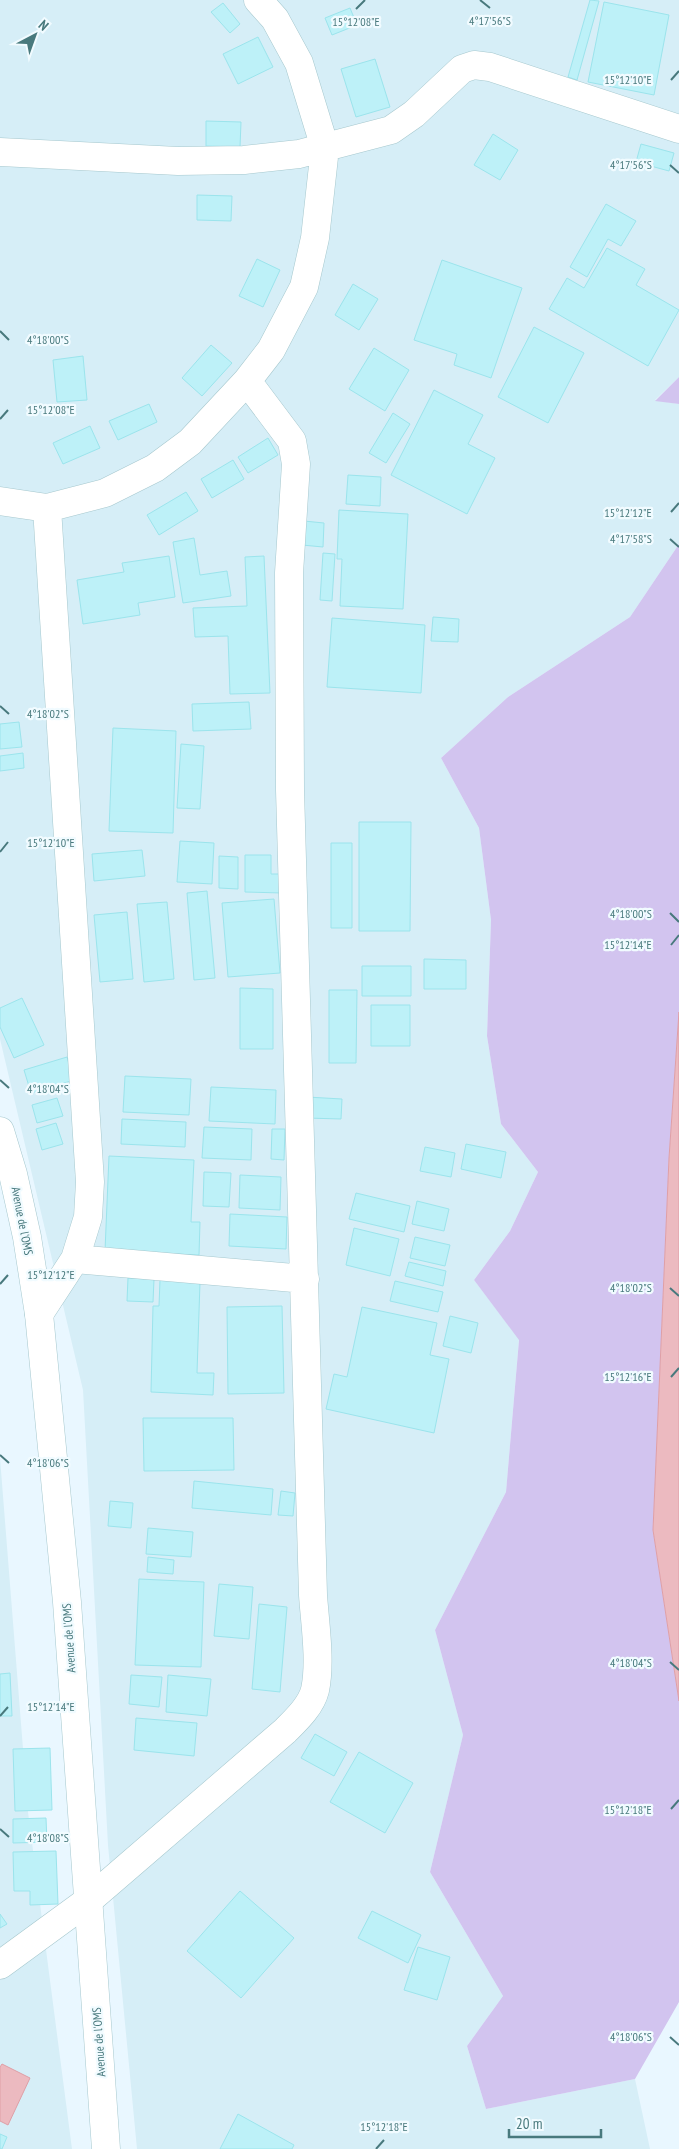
<svg xmlns="http://www.w3.org/2000/svg" width="679" height="2149" viewBox="0 0 679 2149" font-family="'PT Sans Narrow',sans-serif">
	<rect width="100%" height="100%" fill="#e9f7ff"/>
	<path fill="#d6eef7" d="M0 0H679V377L655 400 679 404V544L630 617 508 697 441 758 479 828 491 920 487 1036 501 1124 538 1172 510 1231 474 1280 519 1339 506 1492 435 1630 463 1735 430 1872 503 1996 467 2046 486 2109 635 2079 650 2149H137L108 1845 83 1390 0 1039Z
		M0 1458 28 1812 72 2149H0Z"/>
	<path fill="#d2c4ef" d="M679 377V404L655 401Z
		M679 544V1012L669 1158 653 1530 679 1701V2002L635 2079 486 2109 467 2046 503 1996 430 1872 463 1735 435 1630 506 1492 519 1340 474 1280 510 1231 538 1172 501 1124 487 1036 491 920 479 828 441 758 508 697 630 617Z"/>
	<path fill="#ecbac0" stroke="#df9fa6" d="M679 1012V1701L653 1530 669 1158Z
		M2 2064 30 2078 8 2125 0 2121V2067Z"/>
	<path fill="#bdf1f8" stroke="#9be4ec" d="M590 0 599 1 577 80 568 77Z
		M604 2 669 15 654 95 588 82Z
		M223 3 240 24 230 33 211 12Z
		M350 8 357 25 332 35 325 18Z
		M258 37 273 67 238 84 223 54Z
		M375 59 390 107 356 117 341 69Z
		M206 121 241 122 240 147 206 146Z
		M493 134 518 150 500 180 474 165Z
		M641 144 674 153 669 171 636 162Z
		M197 195 232 196 231 221 197 220Z
		M606 204 636 221 621 246 608 239 587 277 570 267Z
		M607 248 645 269 636 285 679 310 648 366 549 309 567 278 584 288Z
		M257 259 280 270 263 307 239 296Z
		M442 260 522 288 491 378 454 365 457 354 414 340Z
		M353 284 378 299 359 330 335 315Z
		M534 327 584 353 548 423 498 397Z
		M211 345 232 363 202 396 182 378Z
		M374 348 409 370 385 411 349 389Z
		M83 356 87 400 57 402 53 360Z
		M434 390 483 415 468 444 495 458 467 514 391 475Z
		M149 404 157 422 118 440 109 421Z
		M393 413 410 424 386 463 369 453Z
		M90 426 100 448 63 464 53 443Z
		M268 438 278 455 248 473 238 457Z
		M233 460 244 479 212 498 201 479Z
		M348 475 381 477 380 506 346 504Z
		M186 492 198 511 159 535 147 515Z
		M339 510 408 514 403 609 340 606 342 559H337Z
		M304 521 324 523 323 547 302 545Z
		M194 538 200 575 227 571 231 596 183 603 173 542Z
		M323 553 335 554 332 601 320 600Z
		M169 556 175 597 138 603 140 615 83 624 77 580 124 572 122 563Z
		M264 556 270 693 230 694 228 636 195 637 193 608 247 606 245 557Z
		M433 617 459 619 458 642 431 641Z
		M332 618 425 625 421 693 327 687Z
		M249 702 251 729 193 731 192 704Z
		M19 722 22 747 0 749V724Z
		M113 728 176 731 173 833 109 831Z
		M181 744 204 746 200 809 177 808Z
		M23 753 24 768 0 771V756Z
		M359 822H411L410 931H359Z
		M180 841 214 843 212 884 177 882Z
		M331 843H352V928H331Z
		M142 850 145 876 94 881 92 854Z
		M245 855H271V874H282V893L245 892Z
		M219 856 238 857V889L219 888Z
		M207 891 215 978 194 980 187 893Z
		M274 899 280 973 228 977 222 903Z
		M167 902 174 979 144 982 137 904Z
		M127 912 133 979 100 982 94 915Z
		M424 959 466 960V989H424Z
		M362 966H411V996H362Z
		M240 988 273 989V1049H240Z
		M329 990H357L356 1063H329Z
		M22 998 44 1045 14 1058 0 1027V1008Z
		M371 1005H410V1046H371Z
		M67 1057 74 1080 31 1093 24 1070Z
		M125 1076 191 1079 189 1115 123 1112Z
		M211 1087 276 1090 275 1124 209 1121Z
		M307 1097 342 1099 341 1119 306 1118Z
		M57 1098 63 1116 37 1123 32 1105Z
		M122 1119 186 1122 185 1147 121 1144Z
		M56 1123 63 1144 42 1150 36 1129Z
		M204 1127 252 1129 251 1160 202 1158Z
		M272 1129H285L284 1160 271 1159Z
		M466 1144 506 1152 501 1178 461 1169Z
		M425 1147 455 1153 451 1177 420 1171Z
		M109 1156 194 1160 191 1222H200L199 1255 105 1251Z
		M204 1172 231 1173 229 1207 203 1206Z
		M240 1175 281 1177 280 1210 239 1208Z
		M356 1193 410 1206 404 1232 349 1219Z
		M417 1201 449 1209 444 1231 412 1224Z
		M230 1214 287 1217 286 1249 229 1246Z
		M354 1228 399 1239 390 1276 346 1265Z
		M415 1237 450 1245 445 1266 410 1258Z
		M409 1262 446 1271 443 1286 405 1276Z
		M128 1278 154 1279 153 1302 127 1301Z
		M160 1280 200 1282 197 1373H214L213 1395 151 1392 153 1306H159Z
		M395 1281 443 1292 438 1312 390 1301Z
		M282 1306 284 1393 228 1394 227 1307Z
		M362 1307 437 1323 430 1355 449 1359 434 1433 326 1409 334 1374 347 1377Z
		M450 1316 478 1323 471 1353 443 1346Z
		M143 1418H233L234 1470 144 1471Z
		M194 1481 273 1489 271 1515 192 1508Z
		M281 1491 295 1493 293 1516 278 1515Z
		M110 1501 133 1503 131 1528 108 1526Z
		M148 1528 193 1532 191 1557 146 1554Z
		M148 1557 174 1560 173 1574 147 1572Z
		M139 1579 204 1582 201 1667 135 1665Z
		M219 1584 253 1587 249 1639 214 1636Z
		M259 1604 287 1607 280 1692 252 1689Z
		M10 1673 12 1716H0V1674Z
		M131 1675 162 1677 159 1707 129 1704Z
		M168 1675 211 1679 207 1716 166 1712Z
		M136 1718 197 1723 194 1756 134 1750Z
		M315 1734 347 1752 334 1776 301 1758Z
		M50 1748 52 1810 15 1811 13 1749Z
		M359 1752 413 1783 385 1833 330 1802Z
		M46 1818 47 1842 13 1843V1819Z
		M56 1851 58 1904 30 1905V1891H14L13 1852Z
		M240 1891 294 1938 241 1998 187 1951Z
		M372 1911 421 1935 408 1963 358 1938Z
		M0 1914 7 1924 0 1928Z
		M418 1947 450 1957 437 2000 404 1990Z
		M238 2114 294 2145 292 2149H220Z
		M0 2134 7 2137 2 2149H0Z"/>
	<g fill="none" stroke-linecap="round" stroke-linejoin="round">
		<defs>
			<path id="minor" d="M0 152 178 161 244 160 299 154 391 130 414 114 462 69 474 65 490 67 679 129
				M0 501 47 508 105 493 155 468 190 442 247 381 271 350 304 287 315 238 325 148 299 63 275 19 258 0
				M75 1259 305 1279
				M39 1314 75 1259 88 1217 90 1182 47 508
				M0 1965 89 1900 285 1731C296 1720 311 1706 315 1690 321 1662 315 1624 313 1595L290 790 289 573 296 464 292 441 247 381"/>
			<path id="tertiary" d="M0 1131 13 1174 27 1237 39 1314 67 1602 106 2149"/>
		</defs>
		<use href="#minor" stroke="#a6c8ce" stroke-width="29"/>
		<use href="#tertiary" stroke="#a6c8ce" stroke-width="29"/>
		<use href="#minor" stroke="#fff" stroke-width="28"/>
		<use href="#tertiary" stroke="#fff" stroke-width="28"/>
	</g>
	<path fill="none" stroke="#48797d" stroke-width="2" d="M480 0 490 8M356 9 365 0M671 80 679 71M670 165 679 173M0 331 9 340M0 419 8 410M671 512 679 503M670 539 679 547M0 706 9 714M0 852 8 842M670 913 679 922M671 945 679 935M0 1080 9 1088M0 1284 8 1275M670 1288 679 1296M671 1377 679 1368M0 1455 9 1463M670 1662 679 1670M0 1716 8 1707M671 1809 679 1800M0 1829 9 1837M670 2037 679 2045M376 2149 384 2140"/>
	<g text-anchor="middle" stroke-width="4.5" stroke-linejoin="round" paint-order="stroke">
		<g font-size="12" fill="#48797d" stroke="#f1fbff">
			<text transform="translate(22 1221) rotate(79)" y="4">Avenue de l'OMS</text>
			<text transform="translate(69 1638) rotate(-94)" y="4">Avenue de l'OMS</text>
			<text transform="translate(99 2042) rotate(-94)" y="4">Avenue de l'OMS</text>
		</g>
	</g>
	<g font-size="12" text-anchor="middle" fill="#48797d" stroke="#f1fbff" stroke-width="4.5" stroke-linejoin="round" paint-order="stroke">
		<text x="490" y="25">4°17'56"S</text>
		<text x="356" y="26">15°12'08"E</text>
		<text x="628" y="84">15°12'10"E</text>
		<text x="631" y="169">4°17'56"S</text>
		<text x="48" y="344">4°18'00"S</text>
		<text x="51" y="414">15°12'08"E</text>
		<text x="628" y="517">15°12'12"E</text>
		<text x="631" y="543">4°17'58"S</text>
		<text x="48" y="718">4°18'02"S</text>
		<text x="51" y="847">15°12'10"E</text>
		<text x="631" y="918">4°18'00"S</text>
		<text x="628" y="949">15°12'14"E</text>
		<text x="48" y="1093">4°18'04"S</text>
		<text x="51" y="1279">15°12'12"E</text>
		<text x="631" y="1292">4°18'02"S</text>
		<text x="628" y="1381">15°12'16"E</text>
		<text x="48" y="1467">4°18'06"S</text>
		<text x="631" y="1667">4°18'04"S</text>
		<text x="51" y="1711">15°12'14"E</text>
		<text x="628" y="1814">15°12'18"E</text>
		<text x="48" y="1842">4°18'08"S</text>
		<text x="631" y="2041">4°18'06"S</text>
		<text x="384" y="2131">15°12'18"E</text>
	</g>
	<g transform="translate(35 35) rotate(41)" stroke="#f1fbff" stroke-width="4" paint-order="stroke">
	<path d="M0-4L9 19L0 12L-9 19Z" fill="#48797d"/>
	<text y="-8" font-size="14" font-weight="bold" text-anchor="middle" fill="#48797d">N</text>
	</g>
	<path d="M509 2129v8h92v-8" fill="none" stroke="#48797d" stroke-width="2.5"/>
	<text x="516" y="2129" font-size="15" fill="#48797d" stroke="#f1fbff" stroke-width="4" paint-order="stroke">20 m</text>
</svg>
